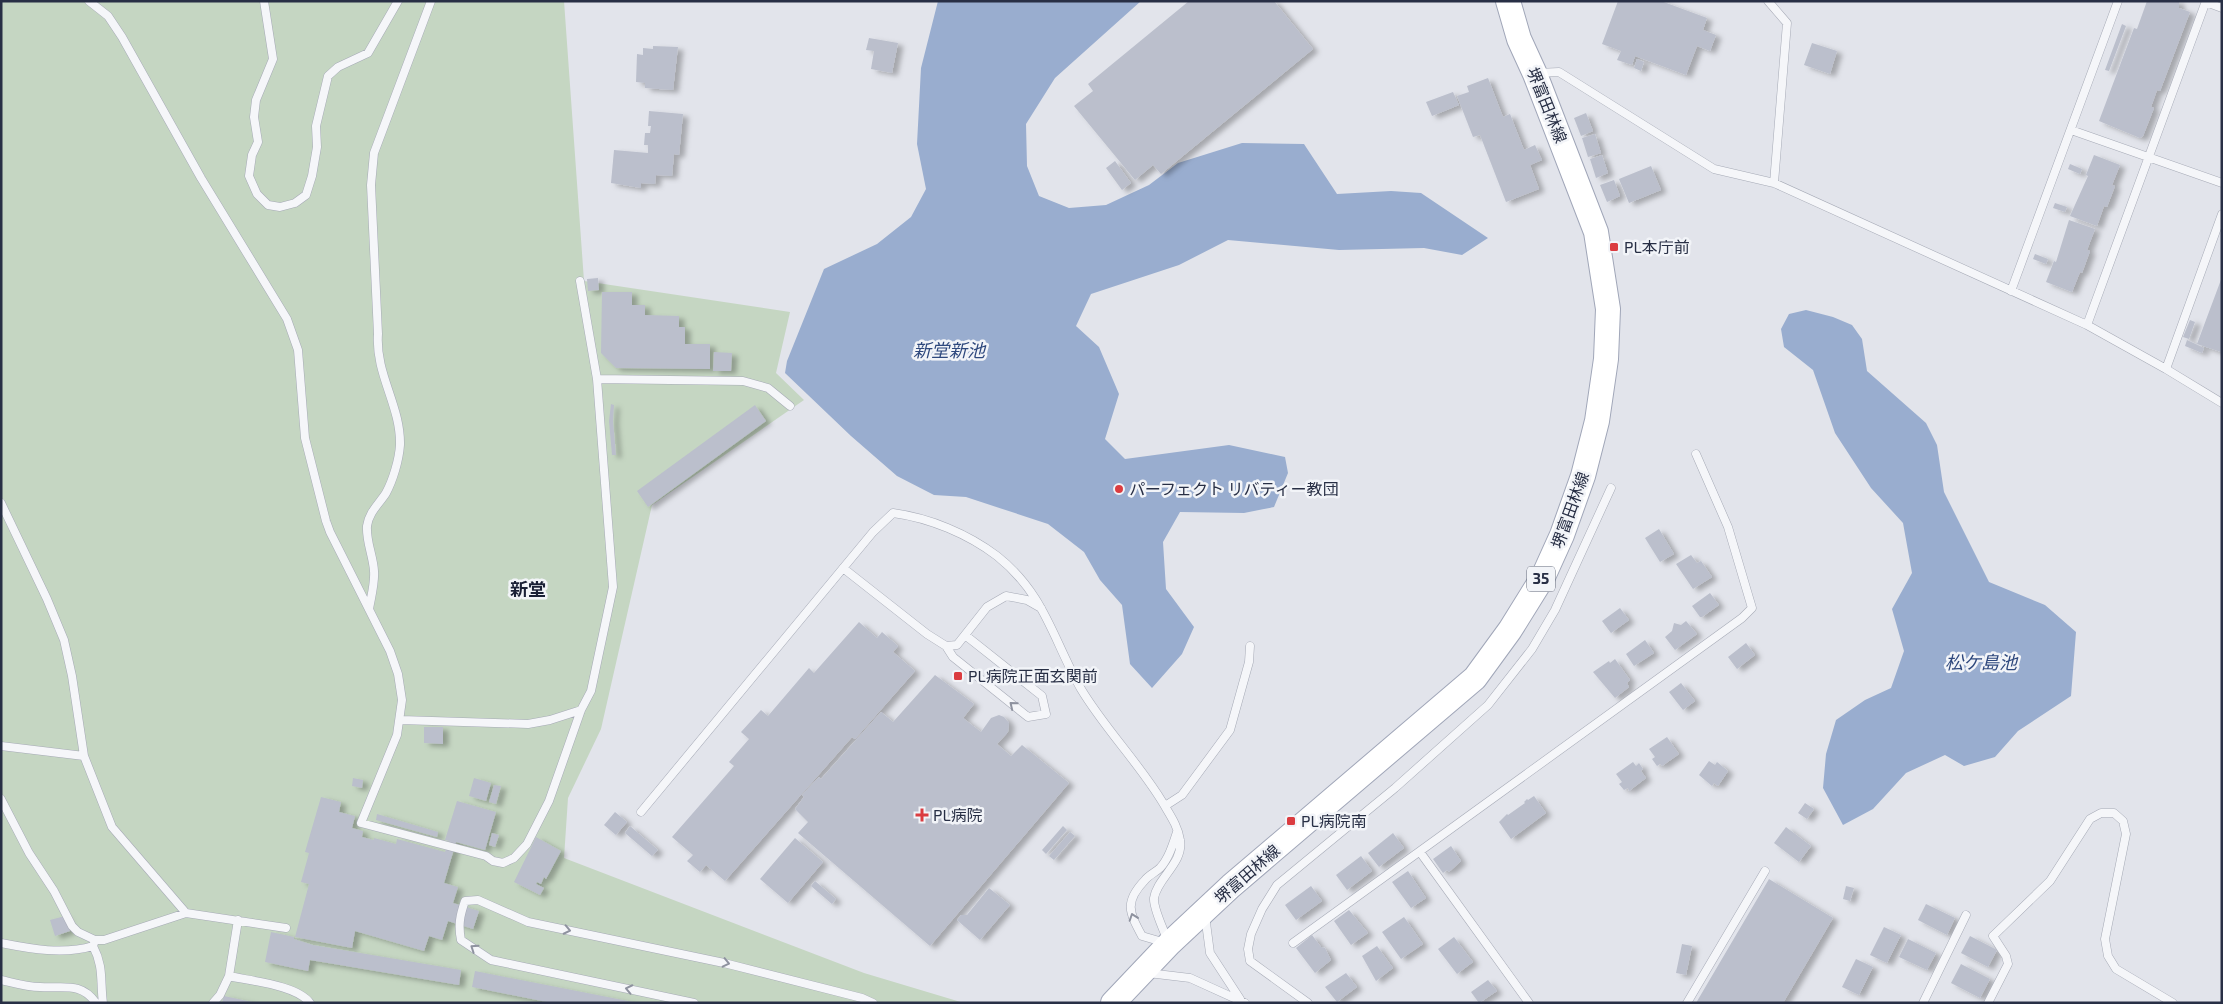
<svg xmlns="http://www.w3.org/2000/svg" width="2223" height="1004" viewBox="0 0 2223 1004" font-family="'Exo 2','Noto Sans JP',sans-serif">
	<defs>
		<filter id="shadow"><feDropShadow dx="5.5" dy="3" stdDeviation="2.5" flood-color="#0004"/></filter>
	</defs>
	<rect width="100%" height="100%" fill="#e2e4eb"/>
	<path fill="#c5d6c2" d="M1 1H564L584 281 790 312 776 373 804 400 652 505 601 729 568 798 564 858 864 973 964 1003H1Z"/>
	<path fill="#99adcf" d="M938 1H1141L1055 78 1026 124 1027 166 1039 196 1069 208 1106 205 1149 185 1178 163 1242 143 1304 144 1337 194 1391 191 1421 193 1488 238 1462 255 1424 248 1339 250 1228 240 1179 265 1091 294 1076 326 1099 347 1119 394 1105 439 1125 459 1229 445 1285 457 1288 473 1274 507 1244 513 1180 512 1163 542 1166 589 1194 627 1182 654 1152 688 1130 664 1122 605 1100 580 1084 552 1048 524 966 497 934 495 897 476 851 436 785 373 787 361 824 269 877 244 911 217 926 189 917 144 921 68Z
		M1806 310 1833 317 1852 325 1862 339 1867 371 1926 423 1937 445 1944 492 1989 582 2045 605 2076 632 2071 696 2018 731 1995 757 1964 766 1945 755 1906 773 1873 809 1843 825 1823 788 1826 754 1836 720 1865 700 1891 688 1904 651 1892 609 1912 573 1903 523 1871 488 1835 433 1813 370 1784 347 1781 329 1789 314Z"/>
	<path fill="#bbbfcc" filter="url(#shadow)" d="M1189 1H1274L1313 49 1161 174 1153 165 1135 180 1074 106 1093 91 1088 84Z
		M1618 1H1661L1707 18 1703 30 1716 35 1710 51 1697 46 1686 75 1635 56 1632 65 1617 60 1621 51 1602 44Z
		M2147 1H2179V8L2190 12 2160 91 2157 90 2151 107 2154 108 2143 136 2140 138 2099 121 2134 28 2137 29Z
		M2122 24 2126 26 2109 71 2105 70Z
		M869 38 898 43 892 73 871 69 874 51 866 50Z
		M1812 43 1837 51 1830 74 1804 65Z
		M653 46 678 47 673 90 645 88V83L636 82 637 54 643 55V48L653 49Z
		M1637 59 1644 62 1641 71 1634 68Z
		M1488 78 1503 117 1510 114 1524 150 1535 145 1542 160 1530 165 1539 189 1506 202 1480 135 1473 137 1457 96 1469 92 1467 86Z
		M1453 92 1459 105 1432 116 1426 102Z
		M649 111 683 114 679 155 674 154 672 176 656 175 655 184 641 183V188L611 183 614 150 648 153V145H644L645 133H650L651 126H648Z
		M1586 113 1593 131 1581 136 1574 118Z
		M1595 134 1601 153 1588 157 1582 138Z
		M1602 155 1608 173 1596 178 1590 159Z
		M2094 155 2120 165 2112 185 2115 186 2107 207 2104 206 2097 226 2070 216 2088 176 2086 175Z
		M1115 161 1131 183 1122 190 1106 168Z
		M2070 164 2082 169 2080 174 2068 169Z
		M1651 166 1661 190 1629 203 1619 179Z
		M1614 180 1620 196 1607 202 1600 185Z
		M2055 203 2067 207 2065 212 2053 208Z
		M2069 220 2095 229 2087 250 2090 251 2082 273 2080 272 2072 292 2046 282 2054 261 2056 262Z
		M2035 254 2048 259 2046 264 2033 259Z
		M2222 277V349L2221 352 2197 344Z
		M598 278 599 290 588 291 587 279Z
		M602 292H632V305H645V315L679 316V327H685V344H710V369L616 368 601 353Z
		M2190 320 2195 322 2189 339 2183 337Z
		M2187 340 2204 348 2202 353 2185 346Z
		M714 352 732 353 731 371H713Z
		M611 404 614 405 613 421 616 455H612L609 421Z
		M755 405 766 421 648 507 637 491Z
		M1659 529 1674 554 1660 562 1645 538Z
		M1691 555 1697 563 1701 561 1712 577 1693 589 1676 564Z
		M1710 593 1719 605 1702 617H1700L1692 606Z
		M1620 608 1629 620 1611 633 1602 621Z
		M1686 621 1697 634 1675 650 1665 637 1672 631 1674 623 1681 625Z
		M859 622 877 638 882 632 898 646 893 652 915 671 855 739 852 737 725 881 706 865 700 872 687 861 693 855 672 837 734 766 729 762 749 739 741 732 761 710 768 716 809 668 814 673Z
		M1645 640 1654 653 1634 666 1626 654Z
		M1746 643 1755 655 1737 669 1728 657Z
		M1615 659 1630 680 1627 683 1629 687 1615 698 1593 672 1609 661 1610 663Z
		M935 675 974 704 963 718 981 732 991 718 999 715 1004 717 1009 723 1008 732 997 744 1011 756 1022 745 1069 783 930 946 798 833 808 822 795 809 804 797 802 795 819 777 821 779 881 712 893 722Z
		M1681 683 1695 701 1683 710 1669 692Z
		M424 727H443V744L424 743Z
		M1667 737 1679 754 1662 766 1660 764 1657 766 1652 759 1655 757 1649 749Z
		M1709 761 1715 765 1717 762 1728 771 1718 786 1714 783 1712 786 1699 775Z
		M1633 762 1636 766 1639 763 1643 769 1641 771 1646 778 1629 791 1628 788 1624 790 1619 784 1622 782 1616 774Z
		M353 778 363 780 362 788 352 786Z
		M474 778 491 783 486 801 469 796Z
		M494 785 501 786 496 804 489 802Z
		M1534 796 1546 813 1511 839 1499 822 1507 814 1508 815 1525 803 1524 802 1527 799 1528 800Z
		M321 797 341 802 339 812 355 816 352 828 363 831 362 837 374 840V838L396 844 397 839 445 852 449 841 445 840 457 801 496 812 485 850 456 842 444 883 458 887 453 903 479 911 473 929 448 921 442 940 429 936 424 951 355 931 352 948 295 937 309 884 301 882 309 853 305 852Z
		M1805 803 1814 809 1807 819 1798 813Z
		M615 812 627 822 616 835 604 825Z
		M377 814 438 832 437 837 376 820Z
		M630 826 658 850 652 856 625 833Z
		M1063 826 1067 830 1046 854 1042 850Z
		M1786 827 1811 846 1799 862 1774 843Z
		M1070 832 1075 836 1054 860 1049 856Z
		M492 833 499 835 495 847 489 845Z
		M1393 833 1404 848 1379 867 1368 853Z
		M536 837 561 851 546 879 544 877 541 884 537 882 536 884 544 888 540 895 514 882Z
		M795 838 823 862 788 903 760 879Z
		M1451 846 1461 861 1449 872 1447 870 1443 873 1433 859Z
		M1361 856 1372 871 1347 890 1336 875Z
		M1408 871 1426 898 1411 908 1392 882Z
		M1769 879 1833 918 1783 1003H1696Z
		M815 881 836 899 832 904 811 886Z
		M1311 886 1322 901 1296 920 1285 905Z
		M1846 886 1854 888 1850 901 1843 899Z
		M989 888 1010 905 980 940 957 920 961 915H967Z
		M1926 904 1955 918 1947 935 1918 920Z
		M1349 910 1368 933 1351 945 1334 921Z
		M65 916 70 931 55 936 50 920Z
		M1404 917 1423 944 1401 959 1382 932Z
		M1884 927 1901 935 1887 963 1870 955Z
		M271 932 294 937V939L313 945 461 970 459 985 310 960 308 971 265 962Z
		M1312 935 1321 947 1325 948 1331 960 1315 973 1296 948Z
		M1970 936 1997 950 1988 967 1961 953Z
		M1454 937 1473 962 1457 974 1438 949Z
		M1908 939 1936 953 1927 970 1899 957Z
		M1682 944 1692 946 1686 975 1676 973Z
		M1377 946 1393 968 1376 981 1362 956Z
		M1856 959 1873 967 1859 995 1842 987Z
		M1961 964 1990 979 1980 998 1951 983Z
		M475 971 633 1002V1003H552L472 987Z
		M1346 973 1357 987 1337 1002 1325 987Z
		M1488 980 1497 991 1479 1003 1471 992Z
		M224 996 252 1002V1003H222Z"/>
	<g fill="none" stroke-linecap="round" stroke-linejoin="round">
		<defs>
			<path id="lane" d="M89 1 108 16 122 37 201 178 287 319 298 350 305 438 326 521 330 532 390 651 398 674 402 700 397 735 361 823 486 856 493 861 503 863 514 858 527 844 549 801 581 710 591 691 613 587 597 379 580 281
				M264 1 273 59 256 100 254 117 258 142 252 155 249 176 257 194 268 205 280 207 295 203 306 195 312 176 317 147 316 126 328 76 338 67 368 53 398 1
				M1768 1 1787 23 1774 183
				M2206 2 2222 8
				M1537 73 1559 72 1714 169 1774 183 2087 325 2166 369 2222 403
				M2071 130 2222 183
				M2011 291 2118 1
				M2087 325 2206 1
				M2166 369 2222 214
				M597 379 743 381 768 388 790 406
				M1 503 47 599 64 640 72 676 84 756 112 827 186 913
				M843 568 927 634 946 646 957 645 987 607 1006 596 1027 600 1041 608
				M369 609C371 597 375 583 374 571 373 555 366 542 367 526 369 512 379 504 386 493 393 480 399 460 400 445 401 406 375 374 378 334L371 185 374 153 431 1
				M946 646 953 657 1028 717 1046 714 1042 696 965 635
				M401 720 528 724 550 720 581 710
				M1 746 84 756
				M1 799 29 853 54 891 72 926 78 932 95 940
				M1165 806 1182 795 1230 730 1249 662 1250 646
				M641 812 873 532 893 513C930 518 968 534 997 556 1045 594 1053 640 1081 689 1105 729 1139 763 1163 803 1170 815 1178 826 1180 840 1184 863 1157 878 1154 898 1153 908 1164 931 1168 941
				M1420 852 1529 1003
				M1205 915 1210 953 1240 999
				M238 920 229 976C250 981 297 985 310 1003
				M1 943C31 949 64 955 93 946L95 940H104L186 913 286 928
				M1166 943 1142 936C1129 912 1124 902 1145 880 1149 875 1156 872 1160 868 1169 858 1173 844 1177 832
				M1293 943 1742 618 1752 608 1728 527 1696 454
				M93 946C104 967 100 981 103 1003
				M1148 973 1190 978 1245 1003
				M1 980C14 983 27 987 40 987 62 989 81 981 96 1003
				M213 1003 220 995 229 976
				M694 1003 491 960 461 940C458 925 460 915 465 901L478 900 528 922 724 963 862 998 873 1003
				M1308 1003 1250 961 1248 949 1251 934 1262 909 1277 885 1395 788 1488 705 1532 649 1555 610 1611 488
				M1687 1003 1765 871
				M1923 1003 1966 915
				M1988 1003 2008 964 2006 956 1993 936 2050 881 2090 819 2101 813H2114L2123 821 2126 834 2105 939 2108 956 2116 969 2173 1003"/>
			<path id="primary" d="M1113 1003 1169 944 1231 886 1475 678 1510 630 1543 577 1562 535 1583 476 1597 421 1606 359 1608 309 1596 232 1535 74 1519 39 1508 1"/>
		</defs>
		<use href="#lane" stroke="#a6aab6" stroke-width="9"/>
		<use href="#primary" stroke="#a0a6b8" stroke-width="26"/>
		<use href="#lane" stroke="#f5f6f9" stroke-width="8"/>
		<use href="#primary" stroke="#fff" stroke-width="24"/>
	</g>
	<defs><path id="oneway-chevron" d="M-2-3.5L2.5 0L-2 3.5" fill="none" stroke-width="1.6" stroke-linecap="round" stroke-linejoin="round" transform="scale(1.25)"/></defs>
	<g stroke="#8e929f">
		<use href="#oneway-chevron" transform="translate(1013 705) rotate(-141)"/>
		<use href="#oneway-chevron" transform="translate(1133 917) rotate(-109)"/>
		<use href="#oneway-chevron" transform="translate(567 930) rotate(12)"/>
		<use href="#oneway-chevron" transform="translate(474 948) rotate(-146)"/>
		<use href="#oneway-chevron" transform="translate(726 963) rotate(13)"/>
		<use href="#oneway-chevron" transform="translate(629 989) rotate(-168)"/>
	</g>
	<g fill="#db3c40" stroke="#f2f4f8" stroke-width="2">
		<rect x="1609" y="242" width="10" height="10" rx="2.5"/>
		<circle cx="1119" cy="489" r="5"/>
		<rect x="953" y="671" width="10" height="10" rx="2.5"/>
		<path d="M919.5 807.5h5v5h5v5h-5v5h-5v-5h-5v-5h5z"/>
		<rect x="1286" y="816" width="10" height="10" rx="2.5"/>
	</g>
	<g text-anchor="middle" stroke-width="5" stroke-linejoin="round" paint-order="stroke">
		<rect fill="#f2f4f8" stroke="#656a7b" stroke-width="1" x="1527" y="566.5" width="28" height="25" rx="4"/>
		<g font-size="15" font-weight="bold" fill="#282f45">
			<text x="1541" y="584">35</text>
		</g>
		<g font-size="16" fill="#282f45" stroke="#f2f4f8">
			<text transform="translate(1547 105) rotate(68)" y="6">堺富田林線</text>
			<text transform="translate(1570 510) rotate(-70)" y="6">堺富田林線</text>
			<text transform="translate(1247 874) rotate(-41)" y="6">堺富田林線</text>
		</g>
		<g font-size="16" fill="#282f45" stroke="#f2f4f8" text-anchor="start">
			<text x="1624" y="253">PL本庁前</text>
			<text x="1129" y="495">パーフェクト リバティー教団</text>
			<text x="968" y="682">PL病院正面玄関前</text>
			<text x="933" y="821">PL病院</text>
			<text x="1301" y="827">PL病院南</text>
		</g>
		<g font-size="18" font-style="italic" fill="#2e487d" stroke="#f2f4f8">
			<text x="949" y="357">新堂新池</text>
			<text x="1981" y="669">松ケ島池</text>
		</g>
		<g font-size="18" font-weight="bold" fill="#1a2036" stroke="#f2f4f8">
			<text x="528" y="596">新堂</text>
		</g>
	</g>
	<rect width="2223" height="1004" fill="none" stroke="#282f45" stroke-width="5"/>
</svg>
